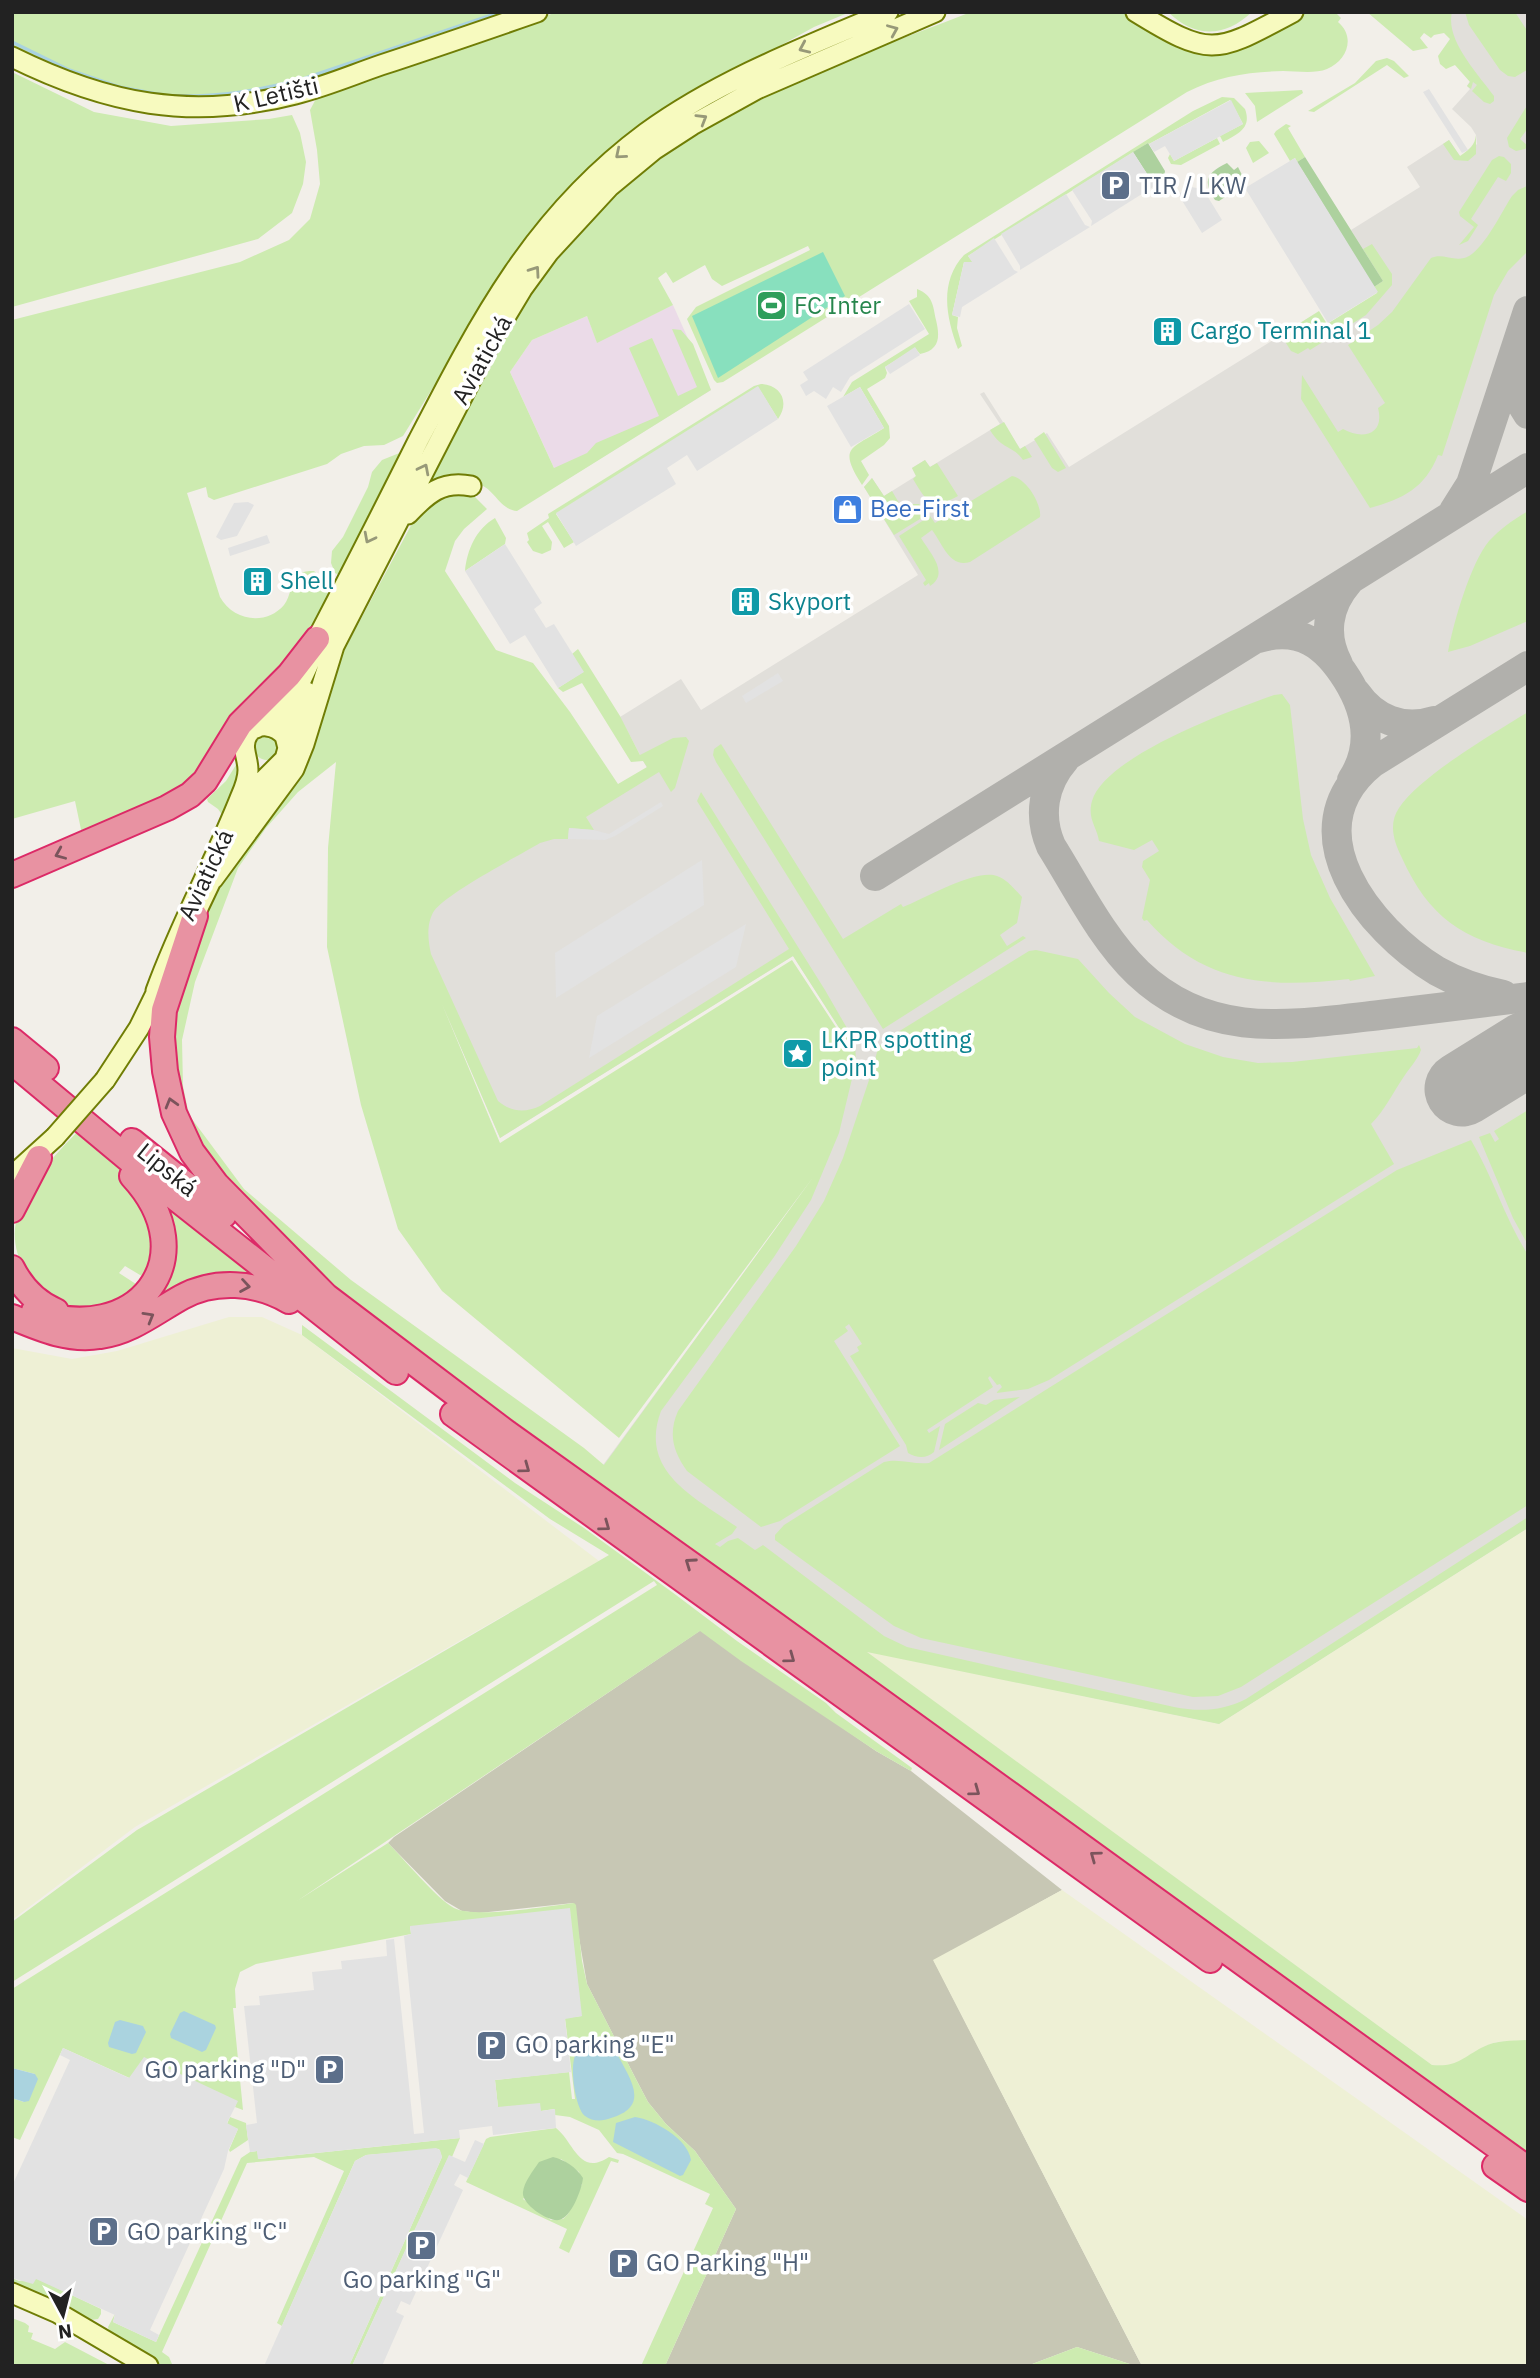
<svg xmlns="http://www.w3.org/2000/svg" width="1540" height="2378" viewBox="0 0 1540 2378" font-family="'IBM Plex Sans',sans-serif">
	<rect width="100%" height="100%" fill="#f2efe9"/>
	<path fill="#ebdbe8" d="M673 305 711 390 561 483 510 372 532 340 587 316 597 342Z"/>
	<path fill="#e1dfda" d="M1445 12H1528V1528L1219 1724 865 1651 603 1465 814 1177 852 1048 793 956 500 1138 402 910 647 768 620 717 681 679 701 710 918 575 864 487 872 478 884 496 916 476 912 468 925 460 930 467 1000 424 980 394 984 392 1020 449 1047 433 1069 467 1315 314 1325 329 1379 296 1386 286 1351 230 1420 187 1407 167 1449 140 1462 159 1477 144 1476 135 1471 127 1452 109 1470 89 1467 86 1472 78 1442 55 1454 40Z"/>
	<path fill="#c7c7b4" d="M701 1630 876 1751 911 1771 1062 1890 934 1961 1142 2366H1136L1077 2347 1027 2366H665L736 2209 695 2151 666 2124 648 2102 638 2083 587 1984 573 1903 479 1913 462 1911 445 1901 388 1843 394 1837Z"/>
	<path fill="#eef0d5" d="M229 1317H262L302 1335 599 1561 135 1827 12 1920V1348L72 1359 117 1351Z
		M1528 1528V2040L1496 2042 1483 2047 1458 2064 1447 2066 1432 2065 865 1651 1219 1724Z
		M1062 1890 1528 2220V2366H1142L933 1960Z"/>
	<path fill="#cdebb0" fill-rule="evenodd" d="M12 12H520L299 85 229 100 127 95 12 50Z
		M557 12H850L814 27 738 69 458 347 403 436 384 445 364 446 341 454 327 464 214 500 208 497 206 487 187 493 220 597C233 621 266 626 284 605 291 596 290 583 298 575 303 571 308 571 314 571L324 580 328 594 314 630 196 783 83 839 75 801 12 819V320L240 262 289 240 310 219 320 184 317 150 310 110 317 97Z
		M971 12H1125L1171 39 1189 47 1302 12H1335L1341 18 1338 22C1356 37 1347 61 1327 69 1315 74 1296 71 1283 71 1249 72 1218 76 1187 92L723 382 717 383 714 380 687 319 696 307 810 250 808 246 722 286 712 279 705 265 673 283 666 272 658 278 673 305 597 343 587 316 532 340 510 372 554 468 587 453 596 443 659 416 629 348 652 338 678 396 697 387 672 329 681 330 693 344 711 390 517 511C499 510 494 486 475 483 463 481 437 489 424 492 455 429 484 363 522 303 559 246 608 194 662 153 676 142 693 134 708 125 790 77 882 47 971 12Z
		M1168 12H1252C1224 38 1195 38 1168 12Z
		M1367 12H1452C1445 40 1478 74 1494 96V101L1490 104 1484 102 1472 91 1477 85 1473 82 1471 89 1467 86 1470 82 1455 65 1446 69 1440 64 1438 56 1450 39 1444 33 1434 35 1431 38 1424 33 1420 38 1428 48 1413 51Z
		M1465 12H1515L1528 32 1527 70 1515 77 1508 76 1500 70 1469 25Z
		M1387 58 1394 61 1409 76 1404 78 1387 65 1314 112 1308 111 1355 83 1376 61Z
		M12 72 94 112 171 126 269 119 292 115 300 133 306 162 303 184 292 213 258 239 12 307Z
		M1302 90 1303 93 1257 122 1255 106 1245 93Z
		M1222 97 1234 98 1245 109C1252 128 1238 134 1223 142L1220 136 1243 124 1230 100 1149 144 1148 143 968 256 973 262H964L952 315 958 317 957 328 962 346 958 349C946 317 939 282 964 255L1193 111Z
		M1528 104V128L1520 139 1528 146 1525 149 1516 151 1509 147 1507 138Z
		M1286 124 1291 126 1288 128 1305 157 1297 162 1295 158 1290 161 1274 134 1276 131Z
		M1476 135V154L1468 161 1454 160 1443 144 1449 140 1460 156C1469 150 1475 145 1476 135Z
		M1217 138 1220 144 1181 165 1171 164 1168 158 1170 154 1174 161Z
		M1259 141 1269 153 1253 163 1246 148 1250 142Z
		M1499 156 1504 157 1511 164V173L1506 181 1498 177 1471 219 1478 225 1468 241 1459 245 1474 227 1460 216 1459 212 1492 160Z
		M1527 186 1528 251 1508 271 1494 295 1442 456 1438 455C1425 488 1403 499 1370 508L1301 399 1302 375 1338 432 1343 429C1362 440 1385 435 1378 408L1385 403 1348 345 1378 325 1392 312 1431 258C1442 253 1452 261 1464 258 1482 254 1502 211 1512 196L1518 190Z
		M1372 244 1392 274V285L1366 315 1310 350 1308 348 1298 354 1291 351 1281 335 1319 311 1327 324 1377 293 1374 287 1383 281 1363 249Z
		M917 289C933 295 933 306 936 320 940 337 940 350 920 354L915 348 885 367 887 373 885 378 867 389 889 426 890 438 884 445 861 461 869 475 862 485C837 446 852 449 884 428L860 387 843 397 852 382 929 334 909 301 917 297Z
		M761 384C781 385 790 402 778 419L758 387 556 514 574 542 564 548 548 522 542 526 552 542 551 550 542 554 533 551 527 542 529 540 527 533 549 518 548 514 754 386Z
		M1004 422 1020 449 1025 446 1032 457 1023 460C1014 446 1002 450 990 430Z
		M1044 432 1066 468 1058 472 1052 468 1034 439Z
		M402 452 341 576 335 573 331 563 332 551 343 537 368 487 372 472 382 460Z
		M925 460 930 467 937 463 958 496C931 511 927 502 913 479L916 476 912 468Z
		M1012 476C1026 478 1042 504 1040 517L970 562C949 568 943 544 932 530L921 538C930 553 950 573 930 586L929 583 925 586 923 583 926 580 899 536 930 516 935 523Z
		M872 478 884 496 892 491 902 508 910 504H919L928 514 894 535 864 487Z
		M442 492 473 495 487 509 464 529 455 541 445 571 496 650 533 663 570 712 618 784 647 767 643 761 631 762 582 683 563 692 558 688 583 672 572 654 578 649 620 716 640 755 673 738 686 737 689 741 675 788 671 792 659 772 586 817 594 830 569 828 568 839H554L540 843C518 856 447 893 434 911 426 924 428 940 431 954L498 1101C511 1112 525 1113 540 1106L789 949 697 801 701 792 825 990 855 1042 856 1062 839 1133 811 1200 774 1257 661 1411C638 1472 696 1498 737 1527L732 1534 715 1544 720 1547 728 1541 738 1538 755 1550 763 1545 884 1636 907 1647 1174 1707C1200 1712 1222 1711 1246 1699L1528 1517V1528L1219 1724 867 1652 1432 2065C1459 2067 1461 2058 1483 2047 1497 2040 1513 2041 1528 2040V2153L345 1299 227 1189 182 1117 170 1028 205 916 222 878 422 505ZM336 762 328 848 327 947 361 1105 398 1229 442 1291 619 1438 814 1176 604 1465 584 1448 351 1280 244 1189 189 1115 183 1086 182 1040 195 982 238 868 266 828 298 792ZM793 956 852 1048 849 1052V1047L792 960 500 1143 442 1004 500 1138Z
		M1528 511V621L1470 646 1448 652C1453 624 1471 562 1489 541 1500 529 1514 519 1528 511Z
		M495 518 506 538 505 544 465 571C467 550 476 529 495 518Z
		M1282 694 1290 705 1303 819 1311 855 1330 898 1375 976 1350 981 1349 979C1269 988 1204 985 1147 920L1144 921 1142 918 1150 880 1142 867 1143 861 1159 851 1152 840 1134 850 1099 841C1097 827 1087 819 1092 801 1105 756 1231 710 1274 695Z
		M1528 712V953C1464 941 1429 918 1402 858 1394 842 1388 824 1399 808 1420 776 1494 733 1528 712Z
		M254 747a13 13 0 1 1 26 0a13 13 0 1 1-26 0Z
		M721 744 843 939 901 904 903 907C923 899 977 868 997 876 1007 879 1015 890 1022 897L1017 923 1000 935 1007 946 1023 936 1026 938 883 1029 716 762 713 755 714 749Z
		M239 760H242L227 822 218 809 208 802 207 799 226 781Z
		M1036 950 1078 959 1109 993 1135 1017 1185 1044 1223 1057 1258 1063 1292 1062 1417 1048 1419 1045 1421 1050C1417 1061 1409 1068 1403 1078 1392 1094 1385 1110 1371 1124L1394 1164 1049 1380 1028 1389 996 1393 1002 1387 1000 1384 997 1385 990 1376 988 1378 993 1387 927 1430 929 1433 940 1426 934 1452C926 1459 917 1458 908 1453L906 1445 850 1356 859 1351 857 1347 862 1344 849 1324 845 1327 848 1331 834 1341 900 1446 780 1521 761 1527 687 1471C673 1451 668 1434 678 1411L796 1246 824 1201 843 1158 873 1068 878 1048 885 1040 1029 951Z
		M1528 1110V1245L1513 1218 1479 1137 1490 1133 1495 1142 1499 1139 1494 1131Z
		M79 1130 123 1169 157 1240 145 1278 125 1266 119 1273 139 1286C131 1292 121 1301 112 1304 104 1308 84 1310 75 1309 38 1306 8 1257 16 1222 25 1186 54 1156 79 1130Z
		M1471 1140C1493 1177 1505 1219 1528 1255V1505L1241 1687 1218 1696 1193 1697 921 1638 894 1626 775 1540V1535L784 1525 884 1462C900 1458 914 1465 929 1463L1397 1170Z
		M165 1205 255 1274 252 1279 146 1306 174 1231Z
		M302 1325 515 1483 584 1528 676 1595 737 1641 826 1703 836 1713 912 1768 911 1771 876 1751 741 1661 700 1631 297 1901 388 1843C404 1859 436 1898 454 1908 475 1919 548 1906 574 1903L576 1905 582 1961 587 1984 638 2083 648 2102 666 2124 695 2151 736 2209 665 2366H641L713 2208 705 2204 710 2194 623 2154 617 2153 599 2130 570 2117 555 2115 554 2109 541 2111 498 2107 495 2080 569 2072 572 2099H575L565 2018 582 2016 410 1926 411 1934 256 1964 240 1972 235 1989 236 2008H233L243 2110 235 2107 237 2101 134 2080 63 2048 20 2140 12 2137V2098L24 2102 35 2074 12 2068V1989L657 1585 654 1581 12 1982V1922L137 1830 609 1555 550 1519 302 1335Z
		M1020 1397 939 1450 945 1424 978 1403 986 1405 994 1400Z
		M230 2117 246 2123 248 2140 230 2152 229 2150 238 2129 227 2124Z
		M556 2128C574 2142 579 2177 609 2157L619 2160 618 2163 611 2161 569 2253 559 2248 567 2229 466 2182 486 2139 490 2137ZM561 2159 579 2172 582 2184 568 2214 563 2219 551 2220 523 2199Z
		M460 2138 452 2157 449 2156 352 2366H349L442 2157 439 2149 366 2155 355 2161 282 2326 277 2323 344 2171 314 2157 247 2163 162 2352 169 2357 172 2364H158L109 2331 108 2327 115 2314 113 2322 156 2342 241 2158 250 2152 257 2151 259 2159Z
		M12 2278 19 2281 36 2278 101 2309V2314L98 2319 91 2320 31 2289 12 2286Z
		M12 2318 25 2323 29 2326 28 2332 33 2333 31 2339 55 2349 65 2342 111 2366H12Z
		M1077 2347 1136 2366H1027Z"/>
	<path fill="#add19e" d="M1148 143 1165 171 1164 177 1158 182 1151 180 1133 152Z
		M1305 157 1383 281 1374 287 1297 162Z
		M1227 163 1234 170 1238 167 1246 183 1219 201 1215 200C1202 180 1207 173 1227 163Z
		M553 2157C565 2160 576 2167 583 2178 582 2189 571 2218 559 2220 548 2222 521 2204 523 2192 524 2182 533 2171 539 2162Z"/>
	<path fill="#88e0be" d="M823 252 845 296 718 378 692 316Z"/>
	<path fill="#e2e2e2" d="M1429 89 1468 150 1462 153 1423 92Z
		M1231 100 1243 124 1174 161 1165 146 1154 152 1149 144Z
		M1133 152 1151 180 1161 182 1091 226 1092 221 1072 190Z
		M1295 158 1378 292 1328 323 1245 188Z
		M1191 187 1203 189 1222 220 1202 233 1178 194Z
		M1066 194 1085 225 1090 227 1020 270V266L1001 234Z
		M994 238 1014 270 1018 272 962 307 960 317 952 315 964 262H972L968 256Z
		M909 304 925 329 850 377 841 392 833 387 826 399 814 391 806 396 800 385 808 380 803 372Z
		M915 347 920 355 890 374 885 367Z
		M758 386 778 419 697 471 687 455 667 468 676 484 576 546 556 513Z
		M860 387 884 428 851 447 827 406Z
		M248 502 254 505 237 536 221 540 216 537 234 503Z
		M267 535 270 543 230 556 228 548Z
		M505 544 542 603 534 609 546 628 554 624 584 672 558 688 525 635 510 644 465 571Z
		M778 673 783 681 746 703 742 696Z
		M661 802 663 806 615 836 605 840 568 839 569 828 594 830 609 834Z
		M702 860 704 905 556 998 555 953Z
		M746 924 736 967 589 1058 597 1016Z
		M570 1908 582 2016 565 2019 571 2072 495 2080 498 2107 540 2103 541 2111 555 2109 556 2128 493 2135 492 2126 459 2130 460 2138 258 2159 257 2151 250 2152 246 2125 257 2123 244 2006 260 2005 259 1996 314 1990 312 1972 342 1969 341 1961 387 1956 386 1940 394 1939 414 2134 424 2133 404 1936 411 1934 410 1926Z
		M63 2048 129 2078 144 2057 238 2101 227 2123 238 2129 228 2151 224 2169 150 2330 159 2335 156 2342 113 2322 115 2315 36 2279 33 2284 12 2278V2186L70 2060 60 2055Z
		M475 2140 484 2144 468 2178 460 2174 454 2185 463 2190 410 2305 401 2301 396 2312 404 2316 382 2366H352L449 2155 465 2162Z
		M436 2148 440 2150 442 2157 349 2366H264L355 2161 366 2155Z"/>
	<path fill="#aad3df" d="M184 2011 215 2025 216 2028 206 2050 202 2052 171 2038 170 2034 180 2013Z
		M120 2020 143 2026 146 2032 136 2053 132 2054 109 2047 108 2043 115 2022Z
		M600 2043 611 2046 615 2050C628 2076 653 2106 611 2118 603 2121 593 2122 585 2116 575 2108 569 2065 576 2054 581 2047 592 2044 600 2043Z
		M12 2068 35 2074 38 2079 29 2101 24 2102 12 2098Z
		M635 2117C655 2120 688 2139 691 2160L683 2175 680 2176 613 2142 616 2123Z"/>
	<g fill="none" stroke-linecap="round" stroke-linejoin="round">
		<path stroke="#aad3df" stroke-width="3.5" d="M12 42 69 70 119 87 162 95
			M303 79 501 12
			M173 96C219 97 251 92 295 81"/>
		<path stroke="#b1b0ac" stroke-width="30" d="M1511 365 1515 393 1528 414
			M1454 511 1471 484 1528 311
			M1258 638C1300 626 1325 644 1347 679 1367 711 1374 747 1352 780
			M1338 664C1323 636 1327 606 1348 582
			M1356 693C1374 719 1403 731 1434 721
			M1065 759C1043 784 1038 816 1051 846 1078 889 1101 937 1138 973 1210 1041 1291 1025 1380 1015 1429 1009 1478 1003 1528 997
			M875 876 1528 468
			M1503 995C1480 990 1458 983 1437 971 1369 930 1289 830 1372 763L1528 666"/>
		<path stroke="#b1b0ac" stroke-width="75" d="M1462 1089 1528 1048"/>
		<defs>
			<path id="secondary" d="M1136 12C1212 59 1216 53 1293 12
				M12 57C107 104 191 121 295 94 324 87 352 75 381 65 433 48 485 30 537 12
				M408 514C427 494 442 480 471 486
				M256 728C264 724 273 720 279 714 294 698 312 661 317 639 351 574 385 507 418 441 480 321 534 216 646 133 719 80 805 47 888 12
				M288 748 291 726 307 692
				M213 879 294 769 304 744 334 646 492 339 522 289 549 252 609 187 655 149 692 125 757 89 935 12
				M188 929 217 868
				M156 991C180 924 215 862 241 796 245 787 248 779 248 770 248 757 240 746 248 734 258 721 276 725 285 736L288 748 285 759 264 780 240 826
				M105 1080 139 1028 170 965
				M12 1176 55 1137
				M12 2293 58 2313 148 2366"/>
			<path id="highway" d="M12 875 167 808 190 795 205 781 240 724 289 675 317 639
				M195 916 164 1010 162 1037 165 1071 174 1113 192 1152 216 1184 326 1296 507 1433 745 1603 1528 2169
				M12 1040 46 1068
				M12 1062 168 1192 396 1372
				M132 1141 224 1215
				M12 1210 39 1158
				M12 1268C22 1288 35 1302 56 1311
				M34 1311C136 1348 208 1258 132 1176
				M12 1317C41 1329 68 1341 100 1336 131 1332 155 1312 182 1297 215 1279 256 1282 289 1301
				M453 1414 1210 1960
				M1495 2166 1528 2189"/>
		</defs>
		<use href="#secondary" stroke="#707d05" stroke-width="23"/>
		<use href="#highway" stroke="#dc2a67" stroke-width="28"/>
		<use href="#secondary" stroke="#f7fabf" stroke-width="19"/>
		<use href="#highway" stroke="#e892a2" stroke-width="24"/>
		<defs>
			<path id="secondary-bridge" d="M55 1137 105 1080"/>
		</defs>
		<use href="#secondary-bridge" stroke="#707d05" stroke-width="23" stroke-linecap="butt"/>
		<use href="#secondary-bridge" stroke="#f7fabf" stroke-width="19"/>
	</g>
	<defs><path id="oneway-chevron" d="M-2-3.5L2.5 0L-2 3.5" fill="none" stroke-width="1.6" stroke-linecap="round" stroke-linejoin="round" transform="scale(1.75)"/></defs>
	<g stroke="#979978">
		<use href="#oneway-chevron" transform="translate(893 30) rotate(-23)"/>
		<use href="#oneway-chevron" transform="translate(804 48) rotate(156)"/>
		<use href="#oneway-chevron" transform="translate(702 119) rotate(-31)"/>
		<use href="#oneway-chevron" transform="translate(620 154) rotate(140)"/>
		<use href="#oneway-chevron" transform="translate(535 271) rotate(-55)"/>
		<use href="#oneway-chevron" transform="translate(424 469) rotate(-63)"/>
		<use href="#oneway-chevron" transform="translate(369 538) rotate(117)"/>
	</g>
	<g stroke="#7b545c">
		<use href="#oneway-chevron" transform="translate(60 854) rotate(157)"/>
		<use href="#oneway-chevron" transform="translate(171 1103) rotate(-106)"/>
		<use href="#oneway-chevron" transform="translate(245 1286) rotate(9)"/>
		<use href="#oneway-chevron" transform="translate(149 1317) rotate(-30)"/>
		<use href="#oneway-chevron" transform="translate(525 1468) rotate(36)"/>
		<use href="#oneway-chevron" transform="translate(605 1526) rotate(36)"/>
		<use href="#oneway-chevron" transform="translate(690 1563) rotate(-145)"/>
		<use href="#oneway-chevron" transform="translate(790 1658) rotate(36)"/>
		<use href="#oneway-chevron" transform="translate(975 1791) rotate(36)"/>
		<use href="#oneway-chevron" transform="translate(1095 1856) rotate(-144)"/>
	</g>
	<defs>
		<symbol id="parking-square" viewBox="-11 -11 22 22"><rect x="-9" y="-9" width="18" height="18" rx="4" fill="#5c6f8a" stroke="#fff"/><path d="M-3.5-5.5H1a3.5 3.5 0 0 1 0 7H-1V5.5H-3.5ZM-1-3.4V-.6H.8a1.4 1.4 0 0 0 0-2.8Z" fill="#fff"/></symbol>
		<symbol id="stadium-square" viewBox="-11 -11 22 22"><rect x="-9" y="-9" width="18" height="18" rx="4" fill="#2e9e5b" stroke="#fff"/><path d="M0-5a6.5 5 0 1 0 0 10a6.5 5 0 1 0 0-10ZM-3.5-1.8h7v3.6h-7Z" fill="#fff"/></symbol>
		<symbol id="building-square" viewBox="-11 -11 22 22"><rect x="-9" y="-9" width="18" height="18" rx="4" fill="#0f9aa8" stroke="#fff"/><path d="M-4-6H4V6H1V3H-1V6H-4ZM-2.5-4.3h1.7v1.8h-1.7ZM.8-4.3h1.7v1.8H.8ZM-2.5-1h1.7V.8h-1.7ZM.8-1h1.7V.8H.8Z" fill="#fff"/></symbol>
		<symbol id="shop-square" viewBox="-11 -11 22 22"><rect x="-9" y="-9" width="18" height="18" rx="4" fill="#3f7fe0" stroke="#fff"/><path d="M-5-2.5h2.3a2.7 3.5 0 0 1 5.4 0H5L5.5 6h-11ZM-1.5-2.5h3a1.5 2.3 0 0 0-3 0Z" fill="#fff"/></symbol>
		<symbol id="sight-square" viewBox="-11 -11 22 22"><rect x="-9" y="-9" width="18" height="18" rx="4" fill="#0f9aa8" stroke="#fff"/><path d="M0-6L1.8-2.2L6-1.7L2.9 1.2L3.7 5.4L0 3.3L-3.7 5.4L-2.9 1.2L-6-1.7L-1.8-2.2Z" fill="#fff"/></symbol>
	</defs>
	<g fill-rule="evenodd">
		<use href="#parking-square" x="1098" y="168" width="35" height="35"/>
		<use href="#stadium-square" x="754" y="288" width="35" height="35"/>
		<use href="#building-square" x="1150" y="314" width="35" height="35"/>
		<use href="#shop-square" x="830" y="492" width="35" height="35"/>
		<use href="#building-square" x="240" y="564" width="35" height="35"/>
		<use href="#building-square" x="728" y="584" width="35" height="35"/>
		<use href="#sight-square" x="780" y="1036" width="35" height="35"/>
		<use href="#parking-square" x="474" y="2028" width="35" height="35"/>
		<use href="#parking-square" x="312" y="2052" width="35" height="35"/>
		<use href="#parking-square" x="86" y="2214" width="35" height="35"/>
		<use href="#parking-square" x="404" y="2228" width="35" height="35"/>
		<use href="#parking-square" x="606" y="2246" width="35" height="35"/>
	</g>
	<g text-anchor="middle" stroke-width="7" stroke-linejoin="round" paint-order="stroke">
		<g font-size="24" fill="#222" stroke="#fff">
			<text transform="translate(276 95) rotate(-13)" y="8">K Letišti</text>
			<text transform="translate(482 360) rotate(-61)" y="8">Aviatická</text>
			<text transform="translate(206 875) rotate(-65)" y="8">Aviatická</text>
			<text transform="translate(167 1170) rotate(39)" y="8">Lipská</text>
		</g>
		<g font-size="24" fill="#4e5e75" stroke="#fff" text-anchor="start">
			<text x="1139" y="194">TIR / LKW</text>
			<text x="515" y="2053">GO parking "E"</text>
			<text x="306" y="2078" text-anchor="end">GO parking "D"</text>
			<text x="127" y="2240">GO parking "C"</text>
			<text x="646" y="2271">GO Parking "H"</text>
			<text x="422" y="2288" text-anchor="middle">Go parking "G"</text>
		</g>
		<g font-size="24" fill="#27864d" stroke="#fff" text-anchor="start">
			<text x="794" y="314">FC Inter</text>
		</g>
		<g font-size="24" fill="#0d838f" stroke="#fff" text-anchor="start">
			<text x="1190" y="339">Cargo Terminal 1</text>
			<text x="280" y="589">Shell</text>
			<text x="768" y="610">Skyport</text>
			<text x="821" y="1048">LKPR spotting<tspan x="821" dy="28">point</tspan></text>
		</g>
		<g font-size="24" fill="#366cbe" stroke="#fff" text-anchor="start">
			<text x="870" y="517">Bee-First</text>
		</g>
	</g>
	<rect width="1540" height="2378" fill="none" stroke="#222222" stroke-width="28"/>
	<g transform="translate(63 2315) rotate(173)" stroke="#ffffff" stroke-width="5" paint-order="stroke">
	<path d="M0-5L12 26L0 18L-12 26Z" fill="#222222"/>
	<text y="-10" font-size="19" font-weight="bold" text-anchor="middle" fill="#222222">N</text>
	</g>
</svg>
